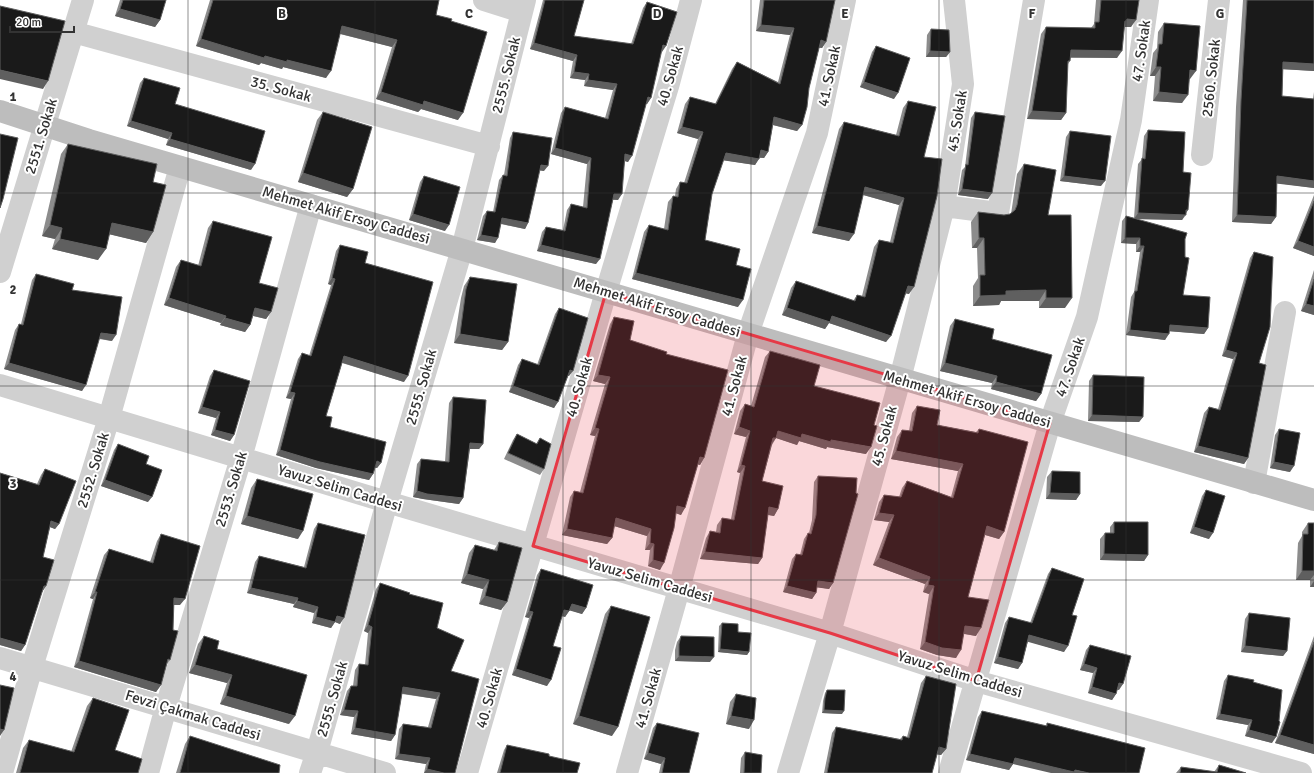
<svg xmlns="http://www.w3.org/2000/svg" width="1314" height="773" viewBox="0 0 1314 773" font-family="Signika,sans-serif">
	<rect width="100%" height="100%" fill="#fff"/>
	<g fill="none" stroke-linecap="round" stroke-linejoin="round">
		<path stroke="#d0d0d0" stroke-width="22" d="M484 0 522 12
			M73 32 489 146
			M1202 155 1219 0
			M944 206 998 213 1034 0
			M0 272 83 0
			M0 385 387 502 830 633 976 681 1301 773
			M1254 483 1285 312
			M0 658 385 773
			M2 773 32 667 109 418 180 167
			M148 773 166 707 241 458 311 205
			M310 773 317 752 387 502 462 249 525 0
			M467 773 606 292 669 83 691 0
			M627 773 679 589 748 334 817 133 845 0
			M788 773 830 633 900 379 944 206 963 84 954 0
			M949 773 1050 423 1087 317 1131 120 1148 0"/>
		<path stroke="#bdbdbd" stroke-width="22" d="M0 111 89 140 1314 500"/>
	</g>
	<path fill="#8c8c8c" d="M120 0H166L160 20 155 27 115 16Z
		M210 0H439L436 15 451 21 458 120 421 109 418 112 376 99 392 47 340 34 326 78 283 67 282 69 261 63 259 65 196 46Z
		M543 0H584L574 36 631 44 643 8 647 2 662 52H661L651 98 647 104 646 103 628 162 625 161 618 200H613L596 264 537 251 542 232 546 227 563 230 567 210 571 204 583 207 587 164 551 154 561 113 565 107 605 118 613 90 584 86 585 80 570 78 573 61 530 49Z
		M760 0H835L826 42 822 48H819L809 88 802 125 797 131 773 125 768 152 764 158H759L755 165 723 160 712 194 705 240 736 265 738 307 632 279 644 232 649 225 664 229 668 202 673 196H675L676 189 680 182 684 183 698 139 677 133 685 104 690 97 715 104 732 69 737 62 778 82 790 35 756 31Z
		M1096 0H1139L1131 27H1124L1117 58H1070V61L1068 64 1066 113 1061 120 1027 119 1041 34 1046 27 1091 28 1094 24Z
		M1243 0H1314V71L1283 69 1282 96 1313 99 1314 92V188L1277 183 1276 217 1271 224 1232 222 1236 107Z
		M1164 23 1190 79H1189L1182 103 1153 101 1155 76H1150L1153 53 1157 48 1158 32Z
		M931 29 950 52 946 57H926L927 35Z
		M876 46 894 99 860 87 872 52Z
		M144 78 175 104 251 170 166 145 168 139 127 126 140 83Z
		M908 101 924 157 909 294 906 293 886 342 829 323 825 329 782 315 791 288 796 281 853 301 857 295 862 296 874 247 879 240 890 242 899 205 863 195 849 241 812 233 839 129 844 122 896 135 903 108Z
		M323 112 353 189 347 197 298 182 317 120Z
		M975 112 988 199 958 195 962 170 965 167 971 118Z
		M1148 130 1183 172 1186 215 1182 220 1137 219 1185 239 1183 295 1208 328 1204 334 1169 331 1165 340 1126 335 1131 297 1134 292 1140 252H1136V244L1121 243 1122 221 1126 216 1134 218 1138 164 1142 159 1144 136Z
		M1070 131 1101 186 1060 181 1066 137Z
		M513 132 544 171 539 170 528 223 525 229 501 224 495 243 477 240 483 216 487 211 493 212 499 180 503 175H504L510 138Z
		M68 144 153 182V232L146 243 109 234 98 260 52 249 55 239 42 236 61 154Z
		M1024 164 1048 215 1065 308H1039V301H1001L999 305 973 306V286L978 278 977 248H972L971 222 978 212 1004 215 1011 214 1017 174Z
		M424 176 445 231 409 220 420 182Z
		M1314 195V256L1293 248Z
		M213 221 259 283 271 312 266 319 253 316 250 325 245 332 220 325 221 323 164 305 176 267 181 260 198 266 208 228Z
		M340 245 365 263 404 382 342 363 326 416 330 427 381 463 377 468H375L373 474 369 480 316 468 276 455 291 399 286 398 298 359 302 353 309 356 331 285 328 284 336 251Z
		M1254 252 1259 363 1248 458 1244 464 1194 452 1204 413 1209 407 1218 409 1233 359 1222 356 1250 258Z
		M1314 270V315L1301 311Z
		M36 274 72 290 112 341 99 339 82 391 4 369 15 330 19 324H21L32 280Z
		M470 277 508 342 502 350 454 343 461 298 464 286Z
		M559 308 569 376H568L554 408 509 392 518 365 522 359 537 365 555 314Z
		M614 317 630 340 666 354 704 458 700 465 698 464 681 515 676 513 660 570 648 566 650 550H645L647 536 614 526 612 538 607 544 562 535 570 497 574 491 580 492 595 436 590 435 605 384 593 381 610 324Z
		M955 319 992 339 1041 394 1036 401 991 389 992 383 940 371 950 326Z
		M770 351 814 386 866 454 827 447 826 449 799 441 797 445 776 438 772 445 762 481 778 509 774 516 768 515 762 558 758 564 700 559 706 538 710 531 716 532 717 525 722 518 731 519 740 473 737 472 746 437 734 434 740 411 745 404 751 406 765 357Z
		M214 370 234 435 230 441 211 435 216 418 198 413 210 376Z
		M1093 375 1143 417 1139 422 1088 421 1089 381Z
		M453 397 483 444 479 449H470L463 498 459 504 423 499 413 497 417 464 421 459 445 462 449 403Z
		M917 406 937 425 976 432 979 429 1004 532 999 539 985 535 968 597 976 636 964 634 956 658 937 655 920 649 929 594 923 592 925 584 873 565 889 522 874 520 879 502 884 495 899 497 902 488 907 481 951 497 958 471 891 459 897 437 902 430 909 431 912 413Z
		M1279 429 1290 472 1270 468 1275 435Z
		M517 434 536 444 540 438 544 469 540 475 504 459 513 440Z
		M118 444 146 464 148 502 101 486 114 450Z
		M45 469 59 524 55 529 50 527 43 557 46 586 42 592 25 645 21 651 0 645V473L37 484 41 475Z
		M1052 471 1080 494 1076 500 1046 499 1047 477Z
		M818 476 833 583 829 589 817 587 816 593 812 599 783 592 792 559 796 554 800 555 804 539 808 533H809L812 520 814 482Z
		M257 479 298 539 241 524 251 488Z
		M1206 490 1209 539 1190 533 1202 496Z
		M1114 522 1148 555 1144 561 1100 560V539L1105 533H1110V527Z
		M318 523 340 624 335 622 331 628 312 623 314 613 293 607 294 604 247 593 255 562 259 556 304 567 314 529Z
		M1308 523H1314V587H1310V580H1296L1298 543 1302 536V532Z
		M161 534 180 605H174L170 660 167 664 161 685 156 692 74 667 93 599 90 598 104 555 109 549 150 562 157 541Z
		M499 542 507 602 501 610 479 604 483 589 461 583 469 553 475 545 494 550Z
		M1052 568 1072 615 1064 652 1028 641 1022 663 1018 669 994 663 1005 623 1009 617 1030 623 1048 574Z
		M541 569 586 608 582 614 570 610 565 617 562 616 553 646 547 686 512 675 529 618 525 617 537 575Z
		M380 583 409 594 437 628 451 671 455 773H424L426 764 395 759 399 729 403 724 428 727 436 699 402 694 395 735 391 741 351 734 354 717 340 715 347 691 351 686H353L355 670 359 664 365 665 368 633 364 631 376 589Z
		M611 606 612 736 573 724 605 614Z
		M1249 613 1287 651 1283 656 1241 652 1245 619Z
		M722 623 738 632 749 652 747 655 718 652 719 626Z
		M204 636 289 724 220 704 227 683 189 673 198 644Z
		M681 636 710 662 675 661V650L677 642Z
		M1314 636V754L1275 743Z
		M1090 645 1119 690 1117 689 1116 694 1112 700 1088 693 1093 673 1080 670 1086 650Z
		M1228 675 1253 682 1272 743 1245 736 1248 725 1216 719 1224 681Z
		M926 676 946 749 941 755 937 754 932 773H824L832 733 836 727 900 739 903 736 907 737 921 683Z
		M827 690 842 714 822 713 823 701 825 693Z
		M736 694 749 729 726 724 730 702Z
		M93 698 115 750 138 773H16L23 748 29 740 71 752 87 706Z
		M982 711 1046 726 1047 723 1145 748 1013 764 1009 770 966 760 978 717Z
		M657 723 689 773H659L661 764 644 759 653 728Z
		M190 736 279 773H176L185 744Z
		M507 745 549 756 577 773H497L504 750Z
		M745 752 761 773H740L741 758Z
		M1219 765 1246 773H1176L1181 767 1214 772Z"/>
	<path fill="#5f5f5f" d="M120 9 160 20 155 27 115 16Z
		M1127 19 1136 20 1131 27H1122L1125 21Z
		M761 25 794 28 790 35 756 31Z
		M342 26 397 40 392 47 337 33Z
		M201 39 265 56 287 60 331 71 326 78 283 67 282 69 261 63 259 65 196 46Z
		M821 40 826 42 822 48 817 47Z
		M534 43 577 55 573 61 530 49Z
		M663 45 666 46 662 52 659 51Z
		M1071 50 1122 51 1117 58 1066 57Z
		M930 51 950 52 946 57H926Z
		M1283 62 1314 64V71L1279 69Z
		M1156 67H1161L1155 76H1150Z
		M0 70 48 81 43 89 0 79Z
		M1190 70 1196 71 1190 79H1184Z
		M574 72 589 74 585 80 570 78Z
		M588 80 617 84 613 90 584 86Z
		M864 82 898 93 894 99 860 87Z
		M381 92 424 101 463 113 458 120 421 109 418 112 376 99Z
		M1159 92 1188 95 1182 103 1153 101Z
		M648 97 651 98 647 104 644 103Z
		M1032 111 1066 113 1061 120 1027 119Z
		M774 117 802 125 797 131 769 124Z
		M131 121 172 133 168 139 127 126Z
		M682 127 703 132 698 139 677 133Z
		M170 139 255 164 251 170 166 145Z
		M555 148 591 158 587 164 551 154Z
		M761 150 768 152 764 158 756 157Z
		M726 153 759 159 755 165 721 160Z
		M625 154 632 156 628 162 621 160Z
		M541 165 548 166 544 171 537 170Z
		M303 173 353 189 347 197 298 182Z
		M1064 176 1105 181 1101 186 1060 181Z
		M1277 176 1314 181V188L1272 183Z
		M865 187 904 198 899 205 860 194Z
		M962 189 992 193 988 199 958 195Z
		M614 194H622L618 200 610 199Z
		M1186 210H1188L1182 220 1134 219 1138 213Z
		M413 214 449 225 445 231 409 220Z
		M1237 215 1276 217 1271 224 1232 222Z
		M502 218 528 223 525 229 498 223Z
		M112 223 153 232 146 243 104 233Z
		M50 225 62 228 55 239 42 236Z
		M817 226 854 234 849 241 812 233Z
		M481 235 498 238 495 243 477 240Z
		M979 238H984L977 248H972Z
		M1125 238H1140L1136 244 1121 243Z
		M60 239 106 249 98 260 52 249Z
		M1298 241 1314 247V256L1293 248Z
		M541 245 600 259 596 264 537 251Z
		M1140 246H1144L1140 252H1136Z
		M636 273 743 300 738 307 632 279Z
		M332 278 335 279 331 285 328 284Z
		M908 286 914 287 909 294 903 293Z
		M1046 290 1039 301H1001L999 305 973 306 980 296 1006 291Z
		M169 298 226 316 221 323 164 305Z
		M1046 298H1072L1065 308H1039Z
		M1306 304 1314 306V315L1301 311Z
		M255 308 271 312 266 319 250 315Z
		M787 308 832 316 891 336 886 342 829 323 825 329 782 315Z
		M225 318 250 325 245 332 220 325Z
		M1170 325 1208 328 1204 334 1166 331Z
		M1130 330 1169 334 1165 340 1126 335Z
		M101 333 116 335 112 341 97 338Z
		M460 334 508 342 502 350 454 343Z
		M1226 350 1237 353 1233 359 1222 356Z
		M344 356 408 376 404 382 340 362Z
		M9 363 86 385 82 391 4 369Z
		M945 363 997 376 992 383 940 371Z
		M570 370 573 371 569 376H566Z
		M598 375 610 377 605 384 593 381Z
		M996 382 1041 394 1036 401 991 389Z
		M513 386 558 402 554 408 509 392Z
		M290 392 295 393 291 399 286 398Z
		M202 407 220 412 216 418 198 413Z
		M1092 415 1143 417 1139 422 1088 421Z
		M739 427 750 431 746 437 734 434Z
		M595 428 599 429 595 436 590 435Z
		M215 430 234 435 230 441 211 435Z
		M778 431 802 434 871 447 866 454 827 447 826 449 799 441 797 445 773 437Z
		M773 438H776L771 445Z
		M470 443 483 444 479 449H466Z
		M1198 446 1248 458 1244 464 1194 452Z
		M280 450 373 474 369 480 316 468 276 455Z
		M896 451 963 464 958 471 891 459Z
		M700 457 704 458 700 465 696 464Z
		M377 461 381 463 377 468 373 467Z
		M1274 462 1294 466 1290 472 1270 468Z
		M741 465 745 466 740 473 737 472Z
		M105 480 152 497 148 502 101 486Z
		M417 491 463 498 459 504 423 499 413 497Z
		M1050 493 1080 494 1076 500 1046 499Z
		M677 506 685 508 681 515 672 512Z
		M769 507 778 509 774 516 764 514Z
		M879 513 894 515 889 522 874 520Z
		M247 516 303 531 298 539 241 524Z
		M616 518 651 529 647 536 611 525Z
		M51 521 59 524 55 529 47 526Z
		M987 526 1004 532 999 539 982 534Z
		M1194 527 1213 533 1209 539 1190 533Z
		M567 529 612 538 607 544 562 535Z
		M650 543 654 544 650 550H645Z
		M705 552 762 558 758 564 700 559Z
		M1104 554 1148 555 1144 561 1100 560Z
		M879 558 930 577 925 584 873 565Z
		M653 560 664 563 660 570 648 566Z
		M1302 571H1314V575L1310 580H1296Z
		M467 574 489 580 483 589 461 583Z
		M818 581 833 583 829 589 814 587Z
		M1314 581V587H1310Z
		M928 585 934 586 929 594 923 592Z
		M44 586H46L42 592 40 591Z
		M787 586 816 593 812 599 783 592Z
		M251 588 298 598 294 604 247 593Z
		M95 592H97L93 599 90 598Z
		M485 596 507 602 501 610 479 604Z
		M174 598 185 599 180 605H170Z
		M297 601 318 607 314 613 293 607Z
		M572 604 586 608 582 614 568 610Z
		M564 610 569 611 565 617 560 615Z
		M529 611 533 612 529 618 525 617Z
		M337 616 344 618 340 624 335 622 331 628 312 623 316 617Z
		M368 625 372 627 368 633 364 631Z
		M965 626 981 628 976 636 960 633Z
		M1029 635 1068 646 1064 652 1025 641Z
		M0 638 25 645 21 651 0 645Z
		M925 642 961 650 956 658 937 655 920 649Z
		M1245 646 1287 651 1283 656 1241 652Z
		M720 649 749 652 747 655 718 652Z
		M679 656 714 657 710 662 675 661Z
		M998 657 1022 663 1018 669 994 663Z
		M79 661 161 685 156 692 74 667Z
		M1084 664 1097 668 1093 673 1080 670Z
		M195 665 232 675 227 683 189 673Z
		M516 669 551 680 547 686 512 675Z
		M1119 683 1123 684 1119 690 1115 689Z
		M403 687 440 693 436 699 399 693Z
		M1092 687 1116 694 1112 700 1088 693Z
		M226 696 295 716 289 724 220 704Z
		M344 710 358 711 354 717 340 715Z
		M824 710 844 711 842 714 822 713Z
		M1220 714 1252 720 1248 725 1216 719Z
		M579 716 618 727 612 736 573 724Z
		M731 716 754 720 749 729 726 724Z
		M355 728 395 735 391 741 351 734Z
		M0 729 4 730 0 736Z
		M1249 730 1276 737 1272 743 1245 736Z
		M1280 735 1314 745V754L1275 743Z
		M939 747 946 749 941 755 934 754Z
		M648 753 665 758 661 764 644 759Z
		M399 754 430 758 426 764 395 759Z
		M970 754 1015 758 1075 770 1089 773H1051L1013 764 1009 770 966 760Z
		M427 769 444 773H424Z"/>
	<path fill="#1a1a1a" stroke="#5f5f5f" d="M123 0H166L160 20 120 9Z
		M213 0H439L436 15 452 19 451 21 487 32 463 113 424 101 423 105 381 92 397 40 342 26 331 71 287 60V62L265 56 264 58 201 39Z
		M545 0H584L574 36 633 44 647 2 677 12 666 46 663 45 651 98 648 97 632 156 625 154 622 194H614L600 259 541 245 546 227 565 231 571 204 587 208 591 158 555 148 565 107 608 119 617 84 588 80 589 74 574 72 577 55 534 43Z
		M764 0H835L826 42 821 40 809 88 807 107 802 125 774 117 768 152 761 150 759 159 726 153 712 194 705 240 740 249 736 265 751 269 743 300 636 273 649 225 668 230 673 196 678 197 680 182 687 183 703 132 682 127 690 97 716 104 737 62 780 84 794 28 761 25Z
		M1101 0H1139L1136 20 1127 19 1126 21H1125L1122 51 1071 50 1070 61H1068L1066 113 1032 111 1046 27 1095 28V22H1099Z
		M1247 0H1314V64L1283 62 1282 96 1314 99V181L1277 176 1276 217 1237 215 1241 100Z
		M0 6 65 21 48 81 0 70Z
		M1164 23 1200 26 1196 71 1190 70 1188 95 1159 92 1161 67H1156L1159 44H1162Z
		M931 29 949 30 950 52 930 51Z
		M876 46 910 58 898 93 864 82Z
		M144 78 180 88 175 104 265 131 255 164 170 139 172 133 131 121Z
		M908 101 936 107 924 157 942 159 937 196 914 287 908 286 891 336 832 316 830 322 787 308 796 281 855 301 857 295 865 297 879 240 893 243 904 198 865 187 854 234 817 226 844 122 899 136Z
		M323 112 372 127 353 189 303 173Z
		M975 112 1005 116 992 193 962 189 966 164 968 165Z
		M1148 130 1185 132 1183 172 1191 173 1188 210H1186V215L1138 213 1142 158 1145 159Z
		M1070 131 1111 136 1105 181 1064 176Z
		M513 132 552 138 548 166 541 165 528 223 502 218 498 238 481 235 487 211 495 212 503 175 507 176Z
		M0 134 18 138 3 199 0 208Z
		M68 144 157 164 153 182 166 185 153 232 112 223 106 249 60 239 62 228 50 225Z
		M1024 164 1056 170 1048 215H1071L1072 298H1046V290L1006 291V295L980 296V275H985L984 238H979L978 212 1004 215 1010 214 1015 210 1017 205Z
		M424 176 460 187 449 225 413 214Z
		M1314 201V247L1298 241Z
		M1126 216 1187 233 1185 239V257L1189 258 1183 295 1210 297 1208 328 1170 325 1169 334 1130 330 1135 291H1137L1144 246H1140V238H1125Z
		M213 221 272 237 259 283 278 288 271 312 255 308 250 325 225 318 226 316 169 298 181 260 201 266Z
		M340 245 368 252 365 263 433 282 408 376 344 356 326 416 332 417 330 427 386 442 381 463 377 461 373 474 320 462 280 450 295 393 290 392 302 353 311 356 335 279 332 278Z
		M1254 252 1273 257 1270 327 1259 363 1266 365 1248 458 1198 446 1209 407 1220 410 1237 353 1226 350Z
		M36 274 74 284 72 290 122 297 116 335 101 333 86 385 9 363 19 324 23 325Z
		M470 277 517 284 508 342 460 334 466 289Z
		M1314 279V306L1306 304Z
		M559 308 588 318 573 371 570 370 558 402 513 386 522 359 539 365Z
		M614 317 634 321 630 340 667 352 666 354 728 370 704 458 700 457 685 508 677 506 674 528 664 563 653 560 654 544 650 543 651 529 616 518 612 538 567 529 574 491 583 493 599 429 595 428 610 377 598 375Z
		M955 319 994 329 992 339 1052 355 1041 394 996 382 997 376 945 363Z
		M770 351 820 365 814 386 880 403 874 425 877 426 871 447 831 440V442L802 434 801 438 778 431 776 438H773L762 481 783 486 778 509 769 507 762 558 705 552 710 531 720 533 722 518 734 520 745 466 741 465 750 431 739 427 745 404 754 407Z
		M214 370 250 381 234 435 215 430 220 412 202 407Z
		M1093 375 1144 377 1143 417 1092 415Z
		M453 397 486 400 483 444 470 443 463 498 427 494 417 491 421 459 449 462Z
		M917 406 940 410 937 425 978 433 979 429 1028 442 1004 532 987 526 968 597 989 600 988 603 981 628 965 626 961 650 942 648 925 642 934 586 928 585 930 577 879 558 894 515 879 513 884 495 901 497 907 481 953 498 963 464 896 451 902 430 912 431Z
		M1279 429 1300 433 1294 466 1274 462Z
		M517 434 537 444 540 438 551 444 544 469 508 453Z
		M118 444 149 456 146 464 162 470 152 497 105 480Z
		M45 469 76 481 59 524 51 521 43 557 54 560 46 586H44L25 645 0 638V473L39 485Z
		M1052 471 1080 472V494L1050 493Z
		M818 476 857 478 856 493 858 494 833 583 818 581 816 593 787 586 796 554 802 555 808 533 811 534 816 515Z
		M257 479 313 494 303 531 247 516Z
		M1206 490 1225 496 1213 533 1194 527Z
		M1114 522H1148V555L1104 554 1105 533H1114Z
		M318 523 365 535 344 618 337 616 335 622 316 617 318 607 297 601 298 598 251 588 259 556 306 568Z
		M1308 523H1314V571H1302L1303 534H1308Z
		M161 534 200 546 185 599 174 598 173 630 178 631 170 660 168 659 161 685 79 661 97 592H95L109 549 153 563Z
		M499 542 522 548 507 602 485 596 489 580 467 574 475 545 497 551Z
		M1052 568 1084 579 1072 615 1077 616 1068 646 1029 635 1022 663 998 657 1009 617 1032 623Z
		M541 569 593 585 586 608 572 604 569 611 564 610 553 646 561 648 551 680 516 669 533 612 529 611Z
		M380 583 410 593 409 594 443 603 437 628 464 640 451 671 479 679 455 773H444L427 769 430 758 399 754 403 724 431 728 440 693 403 687 395 735 355 728 358 711 344 710 351 686H357L359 664 368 665 372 627 368 625Z
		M611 606 650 617 618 727 579 716Z
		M1249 613 1290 618 1287 651 1245 646Z
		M722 623 738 624V632L751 633 749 652 720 649Z
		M204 636 219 641 217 649 307 675 295 716 226 696 232 675 195 665Z
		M681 636 714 637V657L679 656V644Z
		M1314 642V745L1280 735Z
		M1090 645 1131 656 1123 684 1119 683 1116 694 1092 687 1097 668 1084 664Z
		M1228 675 1254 680 1253 682 1282 690 1279 721 1280 722 1276 737 1249 730 1252 720 1220 714Z
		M926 676 956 684 946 749 939 747 932 773H827L836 727 902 740 903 736 909 738Z
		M0 685 14 688 4 730 0 729Z
		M827 690H845L844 711 824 710 825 698Z
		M736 694 756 698 754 720 731 716Z
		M93 698 129 710 115 750 142 759 138 773H20L29 740 74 752Z
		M982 711 1047 726V723L1145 748 1139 773H1089L1075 770 1074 772 1015 758 1013 764 970 754Z
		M657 723 699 733 689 773H662L665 758 648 753Z
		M190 736 280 765 279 773H180Z
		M507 745 549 754V756L580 763 577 773H500Z
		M745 752 762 755 761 773H744Z
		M1219 765 1246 773H1180L1181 767 1217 772Z"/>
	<path fill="#e63946" fill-opacity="0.2" stroke="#e63946" stroke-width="3" stroke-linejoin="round" d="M606 292 1050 423 976 681 830 633 533 546Z"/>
	<path fill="none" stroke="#333" stroke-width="1" stroke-opacity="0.55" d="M188 0V773M375 0V773M563 0V773M751 0V773M939 0V773M1126 0V773M0 193H1314M0 386H1314M0 580H1314"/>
	<g text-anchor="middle" stroke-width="4" stroke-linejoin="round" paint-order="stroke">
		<g font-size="15" fill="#333" stroke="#fff">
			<text transform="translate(1141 51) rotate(-82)" y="5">47. Sokak</text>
			<text transform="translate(506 75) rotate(-76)" y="5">2555. Sokak</text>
			<text transform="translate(670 76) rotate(-74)" y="5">40. Sokak</text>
			<text transform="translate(829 76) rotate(-78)" y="5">41. Sokak</text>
			<text transform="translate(1211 78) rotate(-84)" y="5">2560. Sokak</text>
			<text transform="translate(281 89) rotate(15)" y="5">35. Sokak</text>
			<text transform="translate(957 121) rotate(-81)" y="5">45. Sokak</text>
			<text transform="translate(41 136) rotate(-73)" y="5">2551. Sokak</text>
			<text transform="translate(346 215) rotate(16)" y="5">Mehmet Akif Ersoy Caddesi</text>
			<text transform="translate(657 307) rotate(17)" y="5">Mehmet Akif Ersoy Caddesi</text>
			<text transform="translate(1070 367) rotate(-71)" y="5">47. Sokak</text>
			<text transform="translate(734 386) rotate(-75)" y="5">41. Sokak</text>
			<text transform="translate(421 387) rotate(-74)" y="5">2555. Sokak</text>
			<text transform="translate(579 387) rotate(-74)" y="5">40. Sokak</text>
			<text transform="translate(967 399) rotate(16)" y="5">Mehmet Akif Ersoy Caddesi</text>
			<text transform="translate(884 436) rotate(-75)" y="5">45. Sokak</text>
			<text transform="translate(93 470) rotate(-73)" y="5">2552. Sokak</text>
			<text transform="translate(340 488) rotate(17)" y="5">Yavuz Selim Caddesi</text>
			<text transform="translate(231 489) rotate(-73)" y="5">2553. Sokak</text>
			<text transform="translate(650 580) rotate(16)" y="5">Yavuz Selim Caddesi</text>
			<text transform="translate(960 674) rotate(17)" y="5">Yavuz Selim Caddesi</text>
			<text transform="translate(489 698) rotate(-74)" y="5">40. Sokak</text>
			<text transform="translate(648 698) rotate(-74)" y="5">41. Sokak</text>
			<text transform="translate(332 699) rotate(-74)" y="5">2555. Sokak</text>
			<text transform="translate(193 715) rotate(17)" y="5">Fevzi Çakmak Caddesi</text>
		</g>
	</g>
	<g font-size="13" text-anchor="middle" font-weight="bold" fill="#333" stroke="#fff" stroke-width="4" stroke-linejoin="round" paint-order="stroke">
		<text x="282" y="18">B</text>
		<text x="469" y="18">C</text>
		<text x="657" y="18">D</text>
		<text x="845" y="18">E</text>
		<text x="1032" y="18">F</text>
		<text x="1220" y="18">G</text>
		<text x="13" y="101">1</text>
		<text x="13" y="294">2</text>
		<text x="13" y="488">3</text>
		<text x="13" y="681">4</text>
	</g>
	<path d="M10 26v6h64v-6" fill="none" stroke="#333333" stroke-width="2"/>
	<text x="16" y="26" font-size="12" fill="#333333" stroke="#ffffff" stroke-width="3" paint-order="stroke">20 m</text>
</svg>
